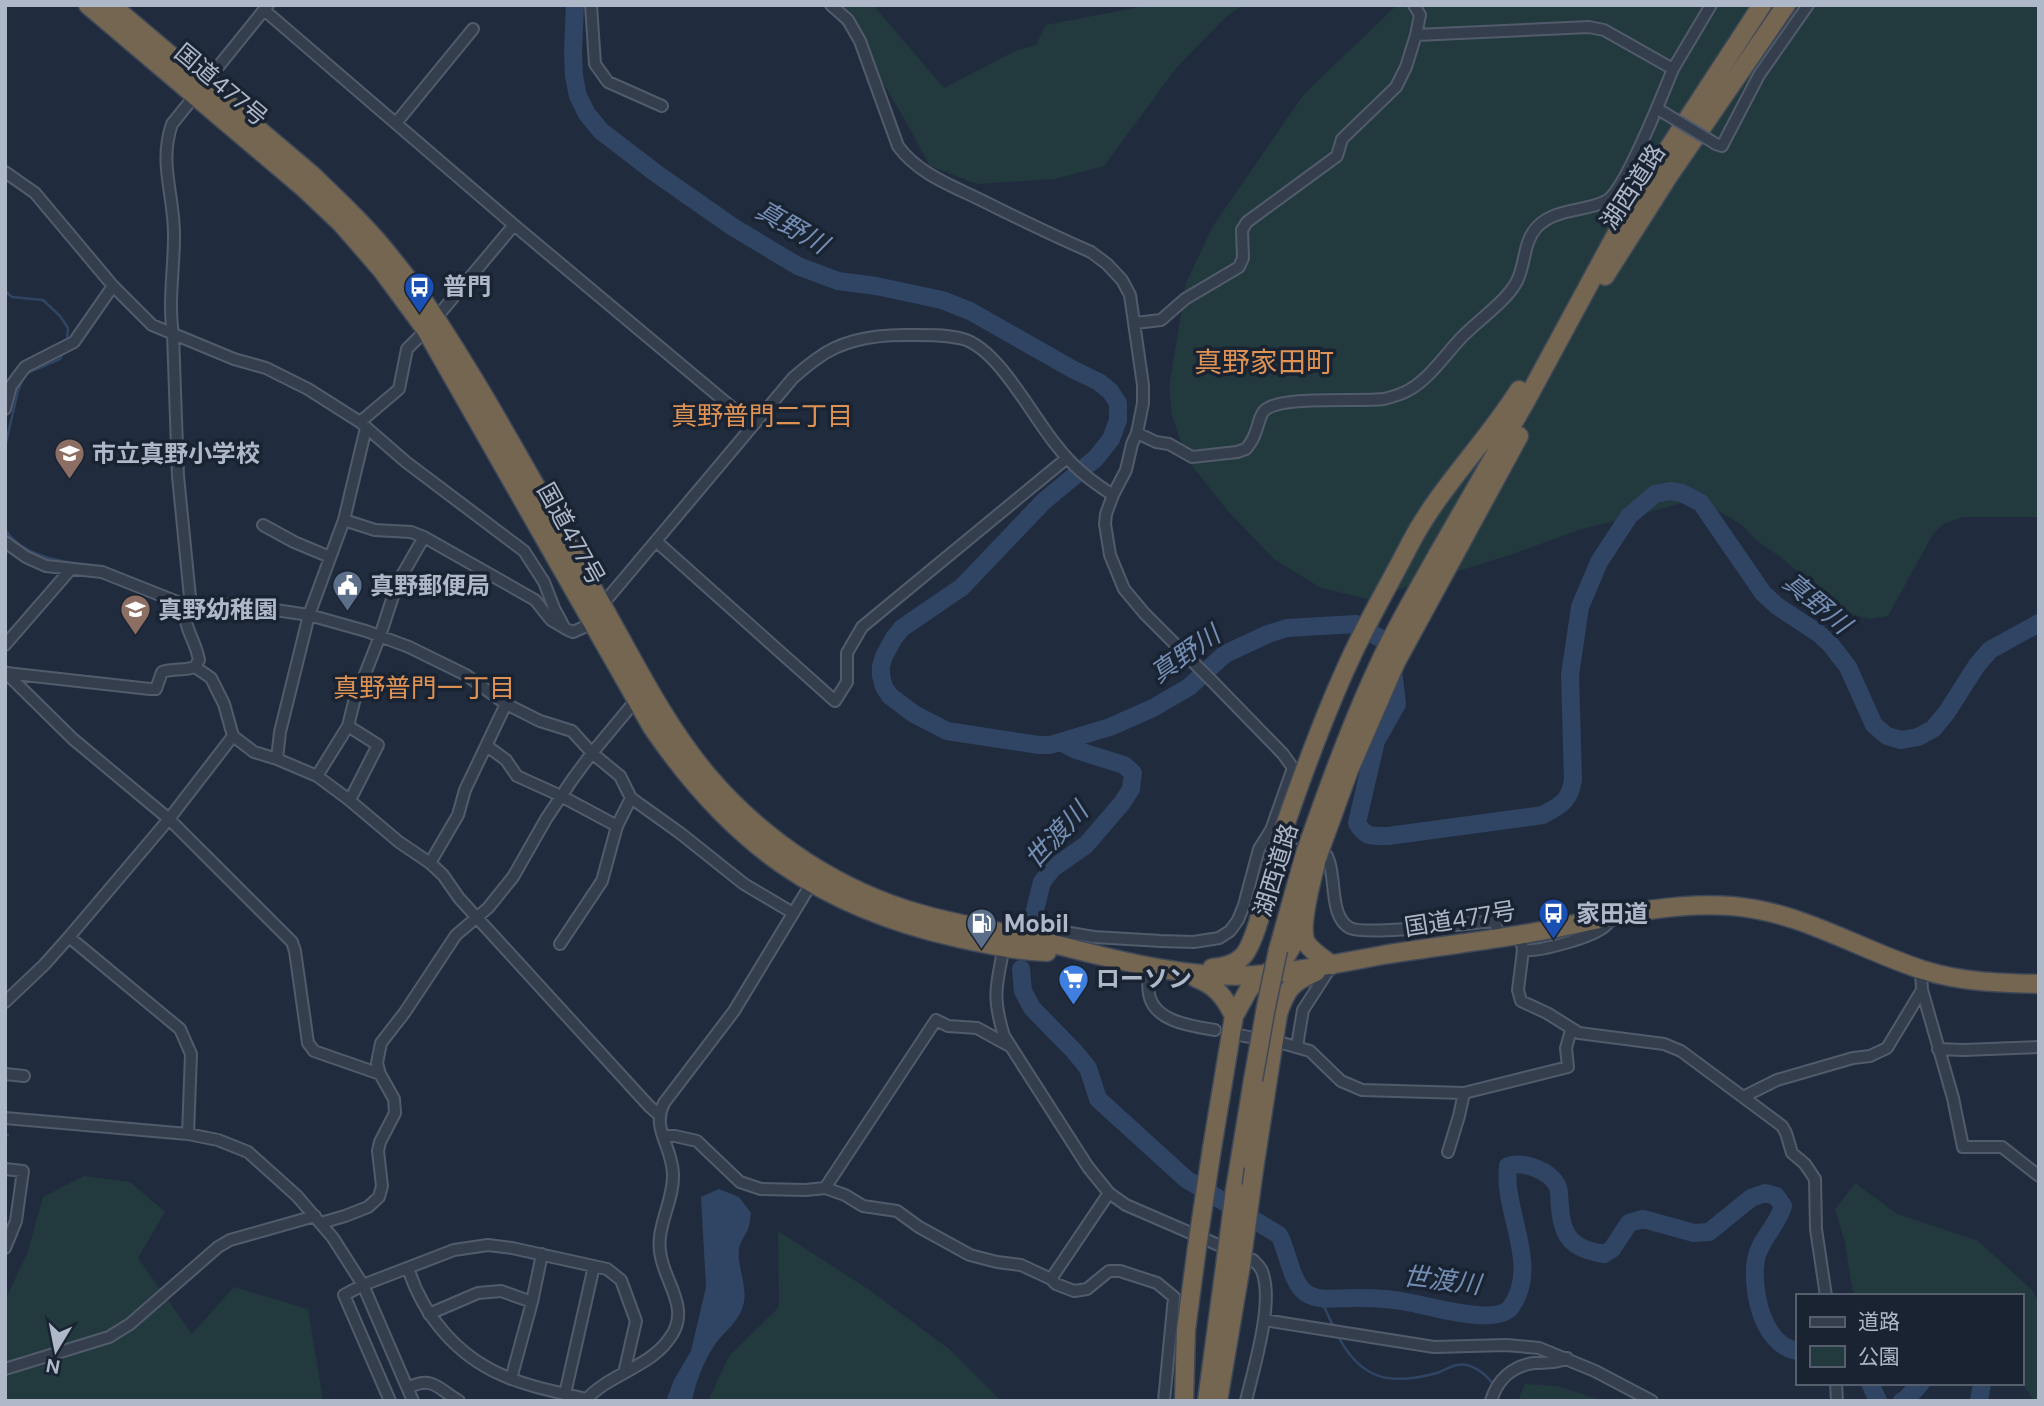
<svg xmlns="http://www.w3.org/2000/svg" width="2044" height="1406" viewBox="0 0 2044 1406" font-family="'DM Sans','Noto Sans JP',sans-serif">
	<rect width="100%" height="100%" fill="#202c3d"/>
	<path fill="#223a3e" d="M824 5H873L944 88 1015 51 1036 45 1046 25 1140 7V5H1242L1225 18 1177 67 1104 166 1054 179 977 184 930 166C900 109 868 53 824 5Z
		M1397 5H2039V517H1963L1943 524 1933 534 1888 616 1869 619 1846 612 1778 555 1757 541 1741 524 1698 499 1579 530 1513 554 1368 599 1321 588 1274 559 1227 510 1186 458 1172 415 1169 387 1186 283 1213 226 1304 94Z
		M84 1176 130 1182 165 1212 138 1258 192 1334 234 1287 308 1309 323 1401H5V1301L28 1251 43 1197Z
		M1855 1183 1897 1214 1978 1241 2032 1290 2039 1303V1401H2034L2021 1381V1296H1856L1852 1288 1845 1242 1835 1210Z
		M778 1231 868 1289 949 1349 999 1399 1003 1401H708L729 1356 779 1307Z
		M1525 1384 1557 1386 1604 1401H1518Z"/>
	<path fill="#304464" d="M719 1189 739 1197 751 1213C750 1218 750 1224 748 1229 745 1236 740 1242 739 1249 737 1267 747 1284 744 1302 740 1322 724 1331 714 1346 703 1363 696 1381 692 1401H666L674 1380 691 1351 706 1287 701 1197Z"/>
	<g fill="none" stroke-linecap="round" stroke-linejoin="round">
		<path stroke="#304464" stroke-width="2.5" d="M5 291 12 297 43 300 60 316 68 328 67 341
			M5 447 18 391 25 374 60 359 64 351
			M5 530C25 558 60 561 91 566
			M5 1135H8
			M1320 1298 1334 1328
			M1337 1334C1360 1380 1390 1386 1437 1373 1444 1371 1450 1366 1457 1365 1471 1362 1486 1374 1493 1384"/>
		<path stroke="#304464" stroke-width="18" d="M575 5 573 52 574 76 578 96 587 114 601 131 657 174 733 227 798 266 838 281 876 286 942 300 970 311 1074 370 1099 382 1110 391 1118 403V420L1111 439 1096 458 1044 501 962 587 902 628 894 638 884 656 881 666V676L884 687 890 696 914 714 947 731 1039 745H1050L1110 727 1153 708 1189 687 1225 654 1268 634 1287 628 1356 624 1390 644 1397 704 1376 741 1357 823C1366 838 1372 836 1388 836L1543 815C1562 804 1569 802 1573 780L1570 675 1580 607 1599 562 1629 516 1655 494 1670 491 1682 493 1701 503 1763 593 1777 606 1818 633 1831 645 1848 667 1874 725 1887 736 1901 740 1918 737 1933 729 1947 712 1977 665 1990 650 2039 623
			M1029 934 1042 882 1053 868 1086 845 1122 803 1131 789 1133 773 1124 765 1076 750 1061 742
			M1021 969 1023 991 1032 1008 1074 1051 1088 1068 1098 1099 1186 1179 1279 1235C1288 1251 1291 1283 1306 1293 1320 1303 1342 1297 1358 1298 1376 1298 1395 1299 1412 1303 1432 1307 1497 1326 1511 1307 1541 1265 1502 1211 1508 1166 1523 1161 1549 1170 1557 1185 1560 1190 1559 1200 1560 1207 1562 1238 1573 1249 1604 1254L1612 1249 1629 1223 1643 1219 1694 1233 1709 1232 1751 1198 1765 1193 1776 1196 1783 1206C1778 1225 1760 1239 1756 1259 1751 1289 1762 1345 1797 1351
			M1870 1383 1878 1401
			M1902 1401 1906 1399 1921 1383
			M1979 1401 1982 1383"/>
		<defs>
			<path id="minor" d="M591 5 595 64 608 82 662 106
				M831 5 848 20 860 41 898 146C918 174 953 186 983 201 1019 219 1054 236 1091 252L1107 264 1122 280 1130 295 1143 385V403L1137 433 1132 444 1126 470 1113 495 1106 514 1105 524 1110 555 1124 589 1145 614 1213 682 1283 754 1293 768 1271 830 1259 849 1244 905 1238 920 1230 931 1219 938 1194 942 1161 941 1094 937 1046 929 1039 943
				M1414 5 1420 15 1416 35
				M264 10 514 225 753 425
				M1673 69 1711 5
				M396 123 473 29
				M1716 144 1722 146 1759 75 1808 5
				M5 172 35 193 113 286 152 325 234 359 266 368 308 389 360 422 406 462 524 551 544 582 554 608 564 627
				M436 318 514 225
				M1135 323 1161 320 1185 299 1239 267 1243 258 1242 230 1247 222 1337 156 1342 139 1396 87 1406 67 1416 35 1589 27 1604 30 1673 69C1663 93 1625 191 1606 201 1585 212 1555 208 1537 227 1523 242 1526 263 1517 281 1507 301 1477 321 1461 338 1445 355 1430 378 1409 390 1402 394 1392 397 1384 399 1360 402 1278 395 1264 411 1259 417 1259 424 1256 431 1254 438 1250 444 1246 449L1237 452 1192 457 1169 444 1156 442 1137 433
				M5 409 11 386 25 367 74 342 113 286
				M360 422 399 389 407 349 426 330
				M344 520 375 530 411 532 424 537
				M263 525 294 542 330 557
				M5 542 26 557 46 566 102 572 180 603 198 606 235 604 309 615 366 631 409 647 466 675 506 704 540 721 572 731 592 753 620 776 631 798 680 833 744 884 793 913
				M657 542 835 701 847 682V653L862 627 1067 458
				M5 645 71 569
				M195 667 211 678 224 704 233 736 254 752 277 759 317 776 348 799 399 842 430 863 443 875 459 898 649 1106 658 1114
				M5 672 73 739 169 819 292 942 295 951 308 1043 314 1051 380 1074
				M6 673 150 689H156L162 672C173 668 184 671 195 667L199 660C194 633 178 626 190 597L178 476 173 334C168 302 174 269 174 237 175 197 158 164 172 124L268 5
				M348 726 378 745 350 800
				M487 746 506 760 517 776 561 796 617 826
				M277 759 280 732 309 615 344 520 366 428
				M317 776 348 726 354 702 380 636 397 584 424 537 535 600 551 620 568 630 573 632 593 623 602 605 793 378C801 371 809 364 818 358 842 340 875 335 904 335 923 335 945 334 963 339 999 349 1033 418 1057 446 1072 466 1092 482 1113 495
				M1277 832C1290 836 1307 839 1318 846 1342 860 1324 914 1350 928 1367 936 1470 923 1495 921L1499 938
				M430 863 458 815 465 790 506 704
				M69 937 180 1029 191 1054 188 1134
				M560 944 602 881 617 826 631 798
				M1522 944 1523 950C1540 952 1593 937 1605 926 1608 924 1610 920 1613 918
				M1004 947C996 986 992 997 1004 1036L1088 1167 1109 1193 1126 1205 1253 1260C1257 1264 1262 1268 1263 1274 1273 1306 1254 1367 1246 1401
				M1523 950 1518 990 1521 1001 1547 1013 1579 1033 1664 1044 1681 1051 1782 1126 1786 1133 1792 1153 1805 1164 1815 1179 1816 1229 1826 1296
				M1149 965C1149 974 1147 985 1149 994 1154 1022 1192 1026 1215 1030
				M1921 969 1922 990 1953 1098 1963 1147H2002L2039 1176
				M5 1002 44 965 69 937 169 819 233 736
				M1239 1035 1264 1040
				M1282 1043 1310 1051 1341 1081 1362 1090 1464 1093 1568 1067 1566 1048 1571 1030
				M1297 1046 1303 1010 1332 965
				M1938 1049 1963 1050 2039 1047
				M5 1074 24 1076
				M1743 1097 1777 1080 1853 1058 1870 1056 1887 1048 1922 990
				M5 1118 188 1134 218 1140 248 1152 297 1196 333 1238 363 1285 413 1401
				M663 1136H675L697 1141 740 1182 761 1189 806 1190 825 1188 845 1195 863 1206 897 1211 919 1227 970 1255 997 1262 1021 1265 1051 1279 1109 1193
				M1448 1152 1459 1116 1464 1093
				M5 1169 23 1171 16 1221 5 1248
				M825 1188 936 1020 948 1026 977 1028 1008 1045
				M321 1223 345 1216 368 1207 379 1197 382 1186 378 1151 380 1142 395 1113 394 1099 380 1074 377 1063 381 1043 405 1012 456 935 488 908 513 877 546 819 572 780 592 753 636 700
				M408 1268C423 1315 456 1355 502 1375 529 1387 558 1392 586 1399
				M1051 1279 1056 1284 1074 1291 1087 1289 1109 1271H1120L1157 1283 1174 1297 1164 1401
				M429 1314 478 1293 501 1291 532 1302
				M1264 1320 1434 1347 1506 1345 1539 1348 1595 1371 1652 1401
				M5 1369 109 1337 130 1324 218 1247 230 1240 315 1216
				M511 1379 532 1302 542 1254
				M1836 1383 1837 1401
				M408 1388C433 1375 438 1389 459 1401
				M565 1394 594 1266
				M390 1401 344 1295 363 1285 454 1250 488 1245 512 1248 607 1269 621 1280 636 1321 624 1373
				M585 1401C610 1372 653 1368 673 1333 688 1307 666 1283 661 1257 654 1228 674 1203 673 1174 672 1145 651 1129 664 1103L734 1011 814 879
				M1491 1401C1497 1380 1512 1366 1534 1363 1546 1362 1555 1364 1567 1358"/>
			<path id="highway" d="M88 5 305 189 341 223 381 269 426 330 652 727C731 843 819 907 958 938 987 944 1017 951 1047 952
				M111 5 311 174C339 201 368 228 392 259 424 298 450 340 476 383 518 453 557 524 597 596 632 657 663 723 709 777 765 842 839 891 921 914 963 926 1005 932 1046 942 1115 960 1196 982 1267 974 1306 970 1345 962 1383 955 1436 946 1489 941 1541 931 1603 919 1668 901 1731 906 1800 911 1858 949 1923 970 1961 982 1999 983 2039 984
				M1605 276 1668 177 1786 5
				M1410 544C1439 488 1485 444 1519 390
				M1438 554 1527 399 1619 229 1655 169 1762 5
				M1451 561 1519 436
				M1317 858C1313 876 1297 929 1307 944 1313 952 1324 959 1332 965
				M1278 950 1305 854
				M1212 968C1223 967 1234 965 1242 957 1257 944 1272 869 1278 846
				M1196 978C1216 986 1224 996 1234 1016
				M1212 1148 1234 1016 1249 989 1263 975 1278 967 1283 961 1292 946 1305 914
				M1254 1169 1278 1014C1286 989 1292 982 1316 972
				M1235 1190 1253 1080
				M1184 1401 1186 1330 1197 1247
				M1207 1401 1226 1259
				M1218 1401 1241 1265"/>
		</defs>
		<use href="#minor" stroke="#525b6b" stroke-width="14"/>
		<use href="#highway" stroke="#3f4858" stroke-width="21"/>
		<use href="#minor" stroke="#343e4d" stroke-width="10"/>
		<use href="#highway" stroke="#746650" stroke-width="18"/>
		<defs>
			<path id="minor-bridge" d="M1661 111 1716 144"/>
			<path id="highway-bridge" d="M1278 846C1300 781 1323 717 1352 655 1370 617 1391 581 1410 544
				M1305 854C1328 787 1352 721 1382 658 1399 622 1419 588 1438 554
				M1317 858 1349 770 1396 662 1451 561
				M1253 1080 1266 1007 1278 950
				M1197 1247 1212 1148
				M1226 1259 1235 1190
				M1241 1265 1254 1169"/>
		</defs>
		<use href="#minor-bridge" stroke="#525b6b" stroke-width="14" stroke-linecap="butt"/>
		<use href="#highway-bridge" stroke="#3f4858" stroke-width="21" stroke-linecap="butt"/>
		<use href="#minor-bridge" stroke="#343e4d" stroke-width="10"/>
		<use href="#highway-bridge" stroke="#746650" stroke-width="18"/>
	</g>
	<defs>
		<symbol id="bus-pin" viewBox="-11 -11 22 30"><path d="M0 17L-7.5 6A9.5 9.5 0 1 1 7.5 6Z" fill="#1a4fb4" stroke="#192332"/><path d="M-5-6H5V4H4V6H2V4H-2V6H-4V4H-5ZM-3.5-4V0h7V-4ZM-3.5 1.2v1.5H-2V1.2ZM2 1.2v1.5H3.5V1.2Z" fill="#fff"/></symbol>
		<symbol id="school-pin" viewBox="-11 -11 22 30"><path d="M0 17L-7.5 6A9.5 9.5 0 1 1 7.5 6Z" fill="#8d6e63" stroke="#192332"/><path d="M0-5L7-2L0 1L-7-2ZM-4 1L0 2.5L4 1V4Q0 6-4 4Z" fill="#fff"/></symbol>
		<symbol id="civic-pin" viewBox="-11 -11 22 30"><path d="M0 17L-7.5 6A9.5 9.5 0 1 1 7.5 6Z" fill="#5c6f8a" stroke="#192332"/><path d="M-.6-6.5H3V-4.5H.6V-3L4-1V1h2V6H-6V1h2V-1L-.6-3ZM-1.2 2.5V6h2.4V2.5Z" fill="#fff"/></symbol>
		<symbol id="fuel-pin" viewBox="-11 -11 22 30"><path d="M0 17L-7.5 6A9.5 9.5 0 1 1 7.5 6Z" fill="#5c6f8a" stroke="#192332"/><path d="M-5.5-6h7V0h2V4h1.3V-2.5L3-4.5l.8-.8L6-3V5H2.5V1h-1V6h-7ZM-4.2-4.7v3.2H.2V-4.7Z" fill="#fff"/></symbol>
		<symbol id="supermarket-pin" viewBox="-11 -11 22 30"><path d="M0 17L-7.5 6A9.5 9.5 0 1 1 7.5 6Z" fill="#3f7fe0" stroke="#192332"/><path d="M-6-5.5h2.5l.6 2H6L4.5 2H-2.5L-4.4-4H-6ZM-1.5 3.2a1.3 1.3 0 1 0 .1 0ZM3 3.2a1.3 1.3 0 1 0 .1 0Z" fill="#fff"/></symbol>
	</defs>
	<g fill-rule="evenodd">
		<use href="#bus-pin" x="402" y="270" width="35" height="47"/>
		<use href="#school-pin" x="52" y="436" width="35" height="47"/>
		<use href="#civic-pin" x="330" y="568" width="35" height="47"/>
		<use href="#school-pin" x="118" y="592" width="35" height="47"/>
		<use href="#bus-pin" x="1536" y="896" width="35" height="47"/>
		<use href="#fuel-pin" x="964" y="906" width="35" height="47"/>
		<use href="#supermarket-pin" x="1056" y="962" width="35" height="47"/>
	</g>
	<g text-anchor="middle" stroke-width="7" stroke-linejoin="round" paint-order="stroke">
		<g font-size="24" fill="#afb8c9" stroke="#192332">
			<text transform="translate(221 85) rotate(40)" y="8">国道477号</text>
			<text transform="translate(1633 187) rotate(-57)" y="8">湖西道路</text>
			<text transform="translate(571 534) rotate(61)" y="8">国道477号</text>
			<text transform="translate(1276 870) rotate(-73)" y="8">湖西道路</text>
			<text transform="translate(1460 919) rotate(-9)" y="8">国道477号</text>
		</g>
		<g font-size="24" font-weight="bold" fill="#afb8c9" stroke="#192332" text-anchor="start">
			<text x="443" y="295">普門</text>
			<text x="92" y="462">市立真野小学校</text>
			<text x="370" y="594">真野郵便局</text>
			<text x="158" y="618">真野幼稚園</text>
			<text x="1576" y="922">家田道</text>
			<text x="1004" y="932">Mobil</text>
			<text x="1096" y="987">ローソン</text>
		</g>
		<g font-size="26" font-style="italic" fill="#748eb4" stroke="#192332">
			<text transform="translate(792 227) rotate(30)" y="9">真野川</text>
			<text transform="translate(1817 603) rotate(40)" y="9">真野川</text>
			<text transform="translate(1185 654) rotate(-35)" y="9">真野川</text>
			<text transform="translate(1056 835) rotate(-47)" y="9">世渡川</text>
			<text transform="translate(1442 1280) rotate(7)" y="9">世渡川</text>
		</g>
		<g font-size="26" fill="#df9253" stroke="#192332">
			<text x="762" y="425">真野普門二丁目</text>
			<text x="424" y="697">真野普門一丁目</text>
		</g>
		<g font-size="28" fill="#df9253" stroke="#192332">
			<text x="1264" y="372">真野家田町</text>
		</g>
	</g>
	<rect width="2044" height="1406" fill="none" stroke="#afb8c9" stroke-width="14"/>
	<rect x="1796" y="1294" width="228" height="91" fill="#192332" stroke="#555f6e" stroke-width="2"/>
	<rect x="1810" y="1317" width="35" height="10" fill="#343e4d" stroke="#555f6e" stroke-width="2"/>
	<text x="1858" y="1329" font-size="21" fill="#afb8c9">道路</text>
	<rect x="1810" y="1346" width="35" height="21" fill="#223a3e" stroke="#555f6e" stroke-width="2"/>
	<text x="1858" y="1364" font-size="21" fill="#afb8c9">公園</text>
	<g transform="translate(56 1350) rotate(190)" stroke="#192332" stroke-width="5" paint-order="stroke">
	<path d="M0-5L12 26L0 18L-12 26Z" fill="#afb8c9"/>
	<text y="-10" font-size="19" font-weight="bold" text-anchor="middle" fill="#afb8c9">N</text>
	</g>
</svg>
